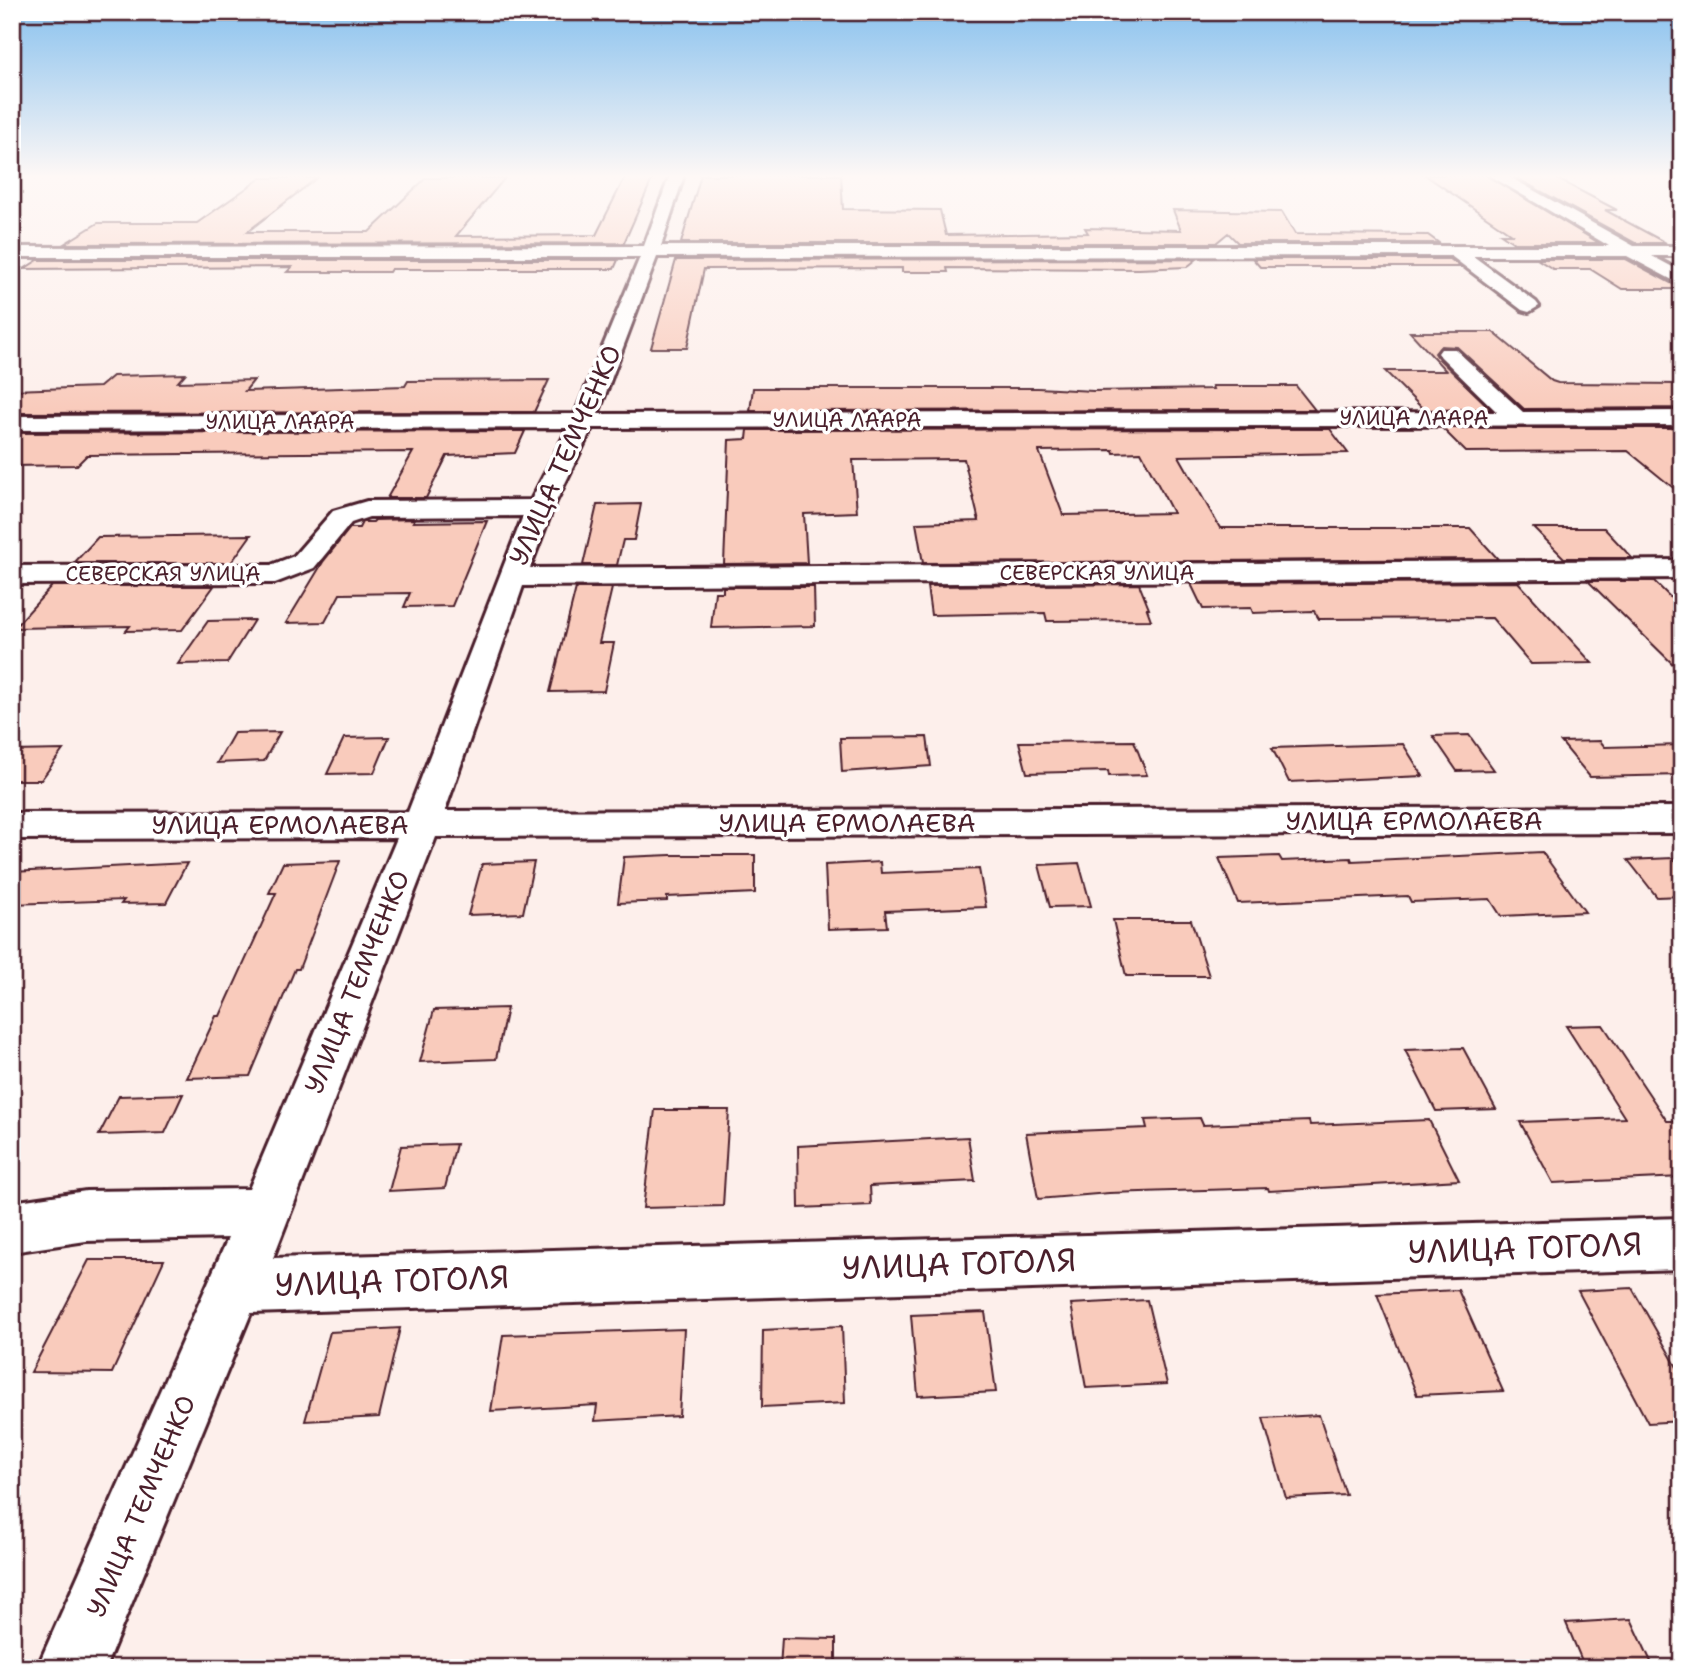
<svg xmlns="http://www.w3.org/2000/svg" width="1694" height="1680" viewBox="0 0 1694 1680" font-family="'Shantell Sans',sans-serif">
	<rect width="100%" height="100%" fill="#fdefeb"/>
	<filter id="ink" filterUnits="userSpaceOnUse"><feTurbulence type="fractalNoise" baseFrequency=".0143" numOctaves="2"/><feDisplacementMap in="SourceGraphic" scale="14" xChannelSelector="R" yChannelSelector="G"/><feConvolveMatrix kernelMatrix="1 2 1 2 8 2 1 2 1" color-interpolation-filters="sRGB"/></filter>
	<g filter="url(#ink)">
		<path fill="#f9cbbc" stroke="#4a1f2b" stroke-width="2" fill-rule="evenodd" d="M626 175H654L624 243 64 244 98 223H197L261 178H317L247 232H369L426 178H505L456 236 596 235Z
			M701 175H841L843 209 940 210 946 235 1088 233 1085 228 1181 230 1173 210 1282 212 1295 234 1428 235 1439 243H1238L1228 233 1216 243H681Z
			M1425 175H1487L1599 243H1514L1501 234H1511Z
			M1511 175H1550L1617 210H1605L1666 243H1635Z
			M1197 259 1187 267 1139 269 947 268 948 272H902V268L704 269 687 348H651L676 260Z
			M1253 259H1450L1461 267H1260Z
			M1537 259H1626L1682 289H1622L1590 269H1553Z
			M38 260H618L614 269H391L389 272H287L292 267 24 269Z
			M1410 332H1493L1552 381 1558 383 1682 384V408L1524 409 1457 347 1441 346 1435 353 1439 359 1491 409 1424 410 1385 371H1446Z
			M185 374 178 382 254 380 245 391 405 386 408 381 549 380 534 412 12 413V390L100 387 113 376Z
			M1212 386H1296L1315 410 750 411 753 388H1038L1093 391 1213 389Z
			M1442 428H1682V495L1628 451 1466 452Z
			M1330 429 1348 453 1179 456 1220 528H1470L1498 559 923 563 916 523 979 521 964 459 853 460 857 512 804 514 807 563 724 564 729 440 747 439 748 430ZM1113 450 1114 453 1141 452 1173 513 1063 515 1039 451Z
			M525 431 515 453 447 456 426 498H387L413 452 87 455 77 465 12 466V433Z
			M641 504 634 540H623L617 565H583L597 505Z
			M415 519 413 522 487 521 452 606 404 607 410 593 340 594 325 622 286 623 323 562 350 528H359L362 522H373L375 520Z
			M1534 528H1604L1632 558H1564Z
			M251 535 231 563H74L98 537Z
			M1588 581H1654L1682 609V673Z
			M1518 582 1592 663 1531 664 1492 618 1319 619 1314 611 1253 613 1251 608 1203 609 1191 584Z
			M1139 584 1149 609H1147L1151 620 1047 621 1045 613 931 615 927 586Z
			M52 586H214L182 630 126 631 130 626 14 628Z
			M723 587H814L815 626 711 628 715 592H723Z
			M576 588H612L599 643H614L604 691 550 692Z
			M254 620 227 663 178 664 208 621Z
			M280 732 264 761 217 763 234 733Z
			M1469 735 1494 770 1457 771 1433 736Z
			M389 737 374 773 327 774 344 738Z
			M927 737 931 766 842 772 840 738Z
			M1134 741 1147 775 1109 776 1108 771 1027 773 1019 742Z
			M1600 741 1605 747 1682 745V775L1590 777 1561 742Z
			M1403 744 1423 776 1289 782 1272 748Z
			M63 750 41 780H12V751Z
			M1542 852 1585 912 1501 916 1490 899 1411 902 1408 896 1238 903 1219 858 1279 856 1282 861 1351 858 1352 861Z
			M671 855H755V893L667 897V901L618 903 624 857Z
			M1673 858 1682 869V896L1657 897 1628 860Z
			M340 861 299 969H295L250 1076 187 1078 216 1016H220L276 893H269L283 863Z
			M534 862 523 913 468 915 482 864Z
			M880 862 881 873 979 869 986 907 885 911 887 927 828 929 825 865Z
			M187 863 166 903 121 904 124 900 12 904V872Z
			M1079 863 1091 906 1050 907 1039 865Z
			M1113 920H1191L1209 976H1126Z
			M507 1008 496 1059 420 1062 434 1010Z
			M1603 1025 1667 1121H1682V1177L1553 1183 1520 1122 1625 1118 1566 1026Z
			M1463 1048 1496 1109 1436 1111 1405 1050Z
			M183 1094 165 1133 99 1135 119 1096Z
			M655 1110H729L723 1206 643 1208Z
			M1200 1118 1203 1125 1309 1121 1310 1125 1429 1120 1459 1180 1269 1191 1268 1188 1109 1193 1038 1199 1026 1133 1147 1128 1145 1120Z
			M968 1137 975 1181 870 1186 871 1205 799 1208 798 1146Z
			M456 1144 445 1188 389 1191 401 1146Z
			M89 1260H164L112 1373 31 1372Z
			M1632 1288 1682 1376V1421L1648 1423 1578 1291Z
			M1458 1290 1503 1391 1417 1395 1377 1294Z
			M1147 1300 1167 1384 1086 1388 1071 1304Z
			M985 1312 996 1392 918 1396 911 1315Z
			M842 1326 845 1403 762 1407 763 1330Z
			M400 1328 379 1417 305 1421 330 1332Z
			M684 1329 679 1416 595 1421 597 1405 491 1411 503 1335Z
			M1319 1415 1346 1495 1286 1498 1263 1418Z
			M1631 1619 1654 1668H1585L1566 1623Z
			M782 1638 836 1639V1668H780Z"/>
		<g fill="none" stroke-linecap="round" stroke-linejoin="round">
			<defs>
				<path id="minor" d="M670 175H684L661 246H1609L1489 175H1506L1634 246H1682V256H1652L1682 272V285L1627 256H1473L1536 302 1539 306 1529 312 1522 310 1451 256 657 257 598 414 1497 412 1441 357 1438 353 1441 349H1455L1523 412 1682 411V425L592 428 553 508 530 568 1682 560V578L523 586 445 811 1682 807V833L436 837 273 1258 1682 1218V1269L251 1313 105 1668H37L228 1238 86 1241 12 1252V1202L86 1191 249 1189 397 838 12 839V813L408 812 523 516 369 517 351 523 314 568 275 583 12 584V566L271 565 294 556 333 511 367 501 531 500 568 428 12 430V416L575 414 640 257H12V247L644 246Z"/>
			</defs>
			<use href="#minor" stroke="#4a1f2b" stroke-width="6"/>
			<use href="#minor" fill="#fff" fill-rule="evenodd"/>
		</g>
	</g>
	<linearGradient id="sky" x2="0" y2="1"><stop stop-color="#88c1ee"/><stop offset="0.43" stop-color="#fef8f6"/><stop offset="1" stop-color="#fef8f6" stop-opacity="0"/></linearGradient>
	<rect width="1694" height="410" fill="url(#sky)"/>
	<g text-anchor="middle" stroke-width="7" stroke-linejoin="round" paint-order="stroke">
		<g font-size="21" fill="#4a1f2b" stroke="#fff">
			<text x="1414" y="425">УЛИЦА ЛААРА</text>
			<text x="847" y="427">УЛИЦА ЛААРА</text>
			<text x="280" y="429">УЛИЦА ЛААРА</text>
			<text x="1097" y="580">СЕВЕРСКАЯ УЛИЦА</text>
			<text x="163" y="581">СЕВЕРСКАЯ УЛИЦА</text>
		</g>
		<g font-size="26" fill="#4a1f2b" stroke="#fff">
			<text transform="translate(565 455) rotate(-66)" y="9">УЛИЦА ТЕМЧЕНКО</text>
			<text x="1414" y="830">УЛИЦА ЕРМОЛАЕВА</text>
			<text x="847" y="832">УЛИЦА ЕРМОЛАЕВА</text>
			<text x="280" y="834">УЛИЦА ЕРМОЛАЕВА</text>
			<text transform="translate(357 982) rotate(-68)" y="9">УЛИЦА ТЕМЧЕНКО</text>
			<text transform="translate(141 1506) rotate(-67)" y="9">УЛИЦА ТЕМЧЕНКО</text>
		</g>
		<g font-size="32" fill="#4a1f2b" stroke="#fff">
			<text transform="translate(1525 1248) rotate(-2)" y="11">УЛИЦА ГОГОЛЯ</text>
			<text transform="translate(959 1264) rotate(-2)" y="11">УЛИЦА ГОГОЛЯ</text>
			<text transform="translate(392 1281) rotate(-2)" y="11">УЛИЦА ГОГОЛЯ</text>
		</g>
	</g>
	<rect width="1694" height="1680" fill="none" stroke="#fff" stroke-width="42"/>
	<rect x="21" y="21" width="1652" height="1638" fill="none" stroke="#4a1f2b" stroke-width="2.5" filter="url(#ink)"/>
</svg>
